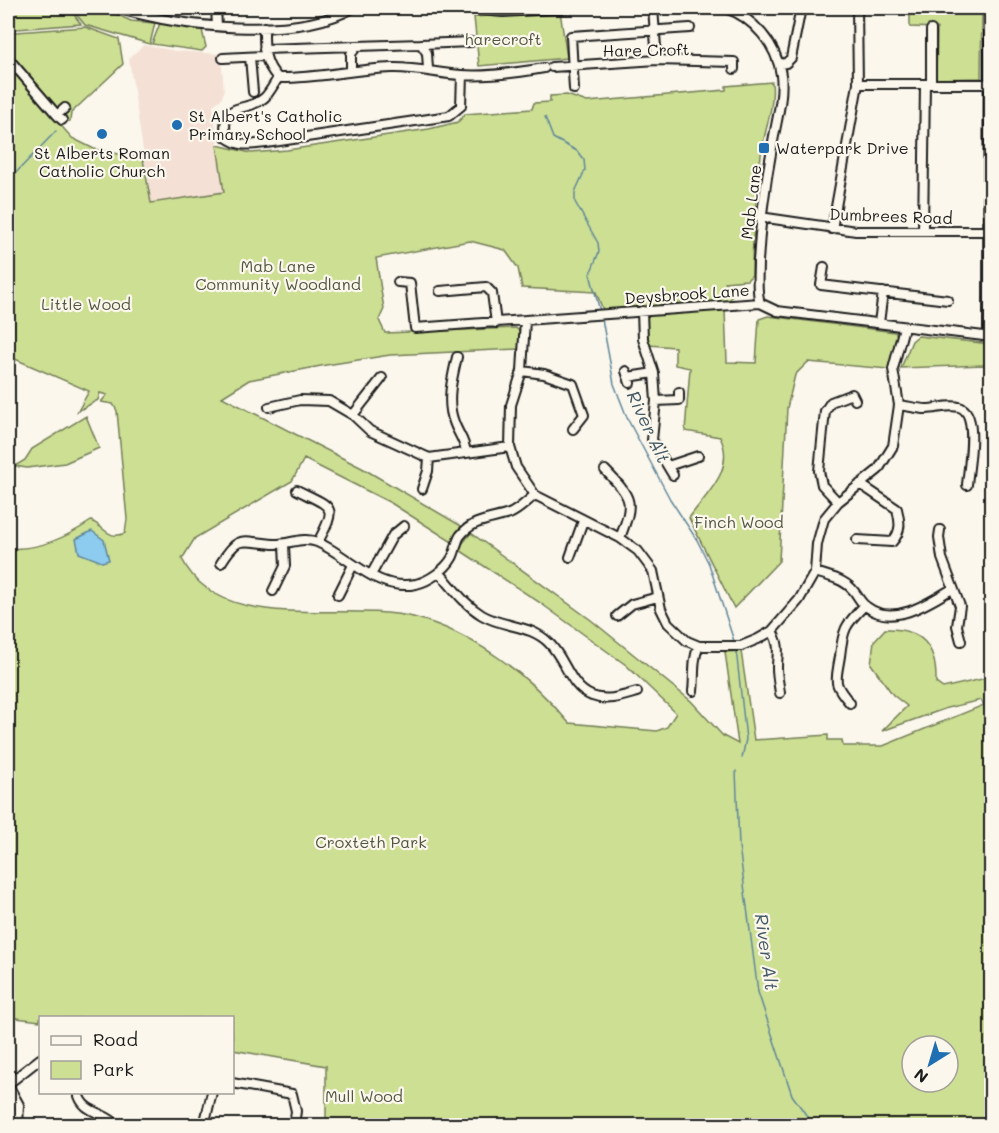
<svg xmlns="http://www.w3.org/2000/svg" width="999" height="1133" viewBox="0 0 999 1133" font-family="Mali,sans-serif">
	<rect width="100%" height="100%" fill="#fbf7ec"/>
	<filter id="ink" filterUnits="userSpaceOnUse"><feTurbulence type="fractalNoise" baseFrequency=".0167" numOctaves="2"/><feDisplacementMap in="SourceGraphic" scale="12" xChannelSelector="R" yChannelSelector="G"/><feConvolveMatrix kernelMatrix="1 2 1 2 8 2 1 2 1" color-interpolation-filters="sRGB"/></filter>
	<g filter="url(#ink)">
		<path fill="#f4e0d5" d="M144 45 176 51 221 54 224 92 221 99 213 105 224 192 151 203 129 58Z"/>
		<path fill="#ccdf93" stroke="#747e58" stroke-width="1.5" fill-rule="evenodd" d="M12 8H69L81 24 17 29 8 27V11Z
			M71 8H90L118 15 131 21 155 23 150 44 85 25Z
			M910 8H979L982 10 981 78 936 79 937 28 910 27Z
			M560 11 567 58 479 66 474 17Z
			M160 23 202 30 206 47 202 51 152 44Z
			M85 27 119 39 123 64 71 113 70 121 66 122 61 108H56L8 57V29L16 32Z
			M8 66 72 138 94 149 143 159 151 203 224 192 217 145 251 153 287 150 429 129 458 122 465 114 532 109 534 103 550 102V96L567 95 587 102 726 90V86L772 82C775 108 764 130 761 155 756 195 752 234 752 275L747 280 725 282 732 295 729 302 603 310 596 292 522 288 518 268 505 250 470 241 376 258 384 309 379 320 385 333 516 328 520 332 519 349 390 355 326 365 249 380 222 397 362 468 463 527 452 542 391 503 304 459 292 481 195 538 182 559C221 637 342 600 413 617 473 632 530 676 569 723L657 731 667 727 676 713 626 665 539 602 458 549 471 533 591 620 691 701 723 736 738 744 725 652 741 651 754 740 828 735V740H842L843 746H883L984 705 981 700 947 708 882 731 907 706 893 695 871 664 874 641 885 629C922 628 937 646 936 683L943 688 991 677V671V1125H326V1066L233 1050 232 1018H40V1021L8 1017V548C37 551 67 537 91 521 104 526 108 541 125 533L127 519 117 411 113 404 101 402 107 395 100 393 98 400 78 411 89 391 8 356ZM912 1046H948V1082H912Z
			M725 310 727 362 756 363 759 319 768 316 895 332 899 337 889 369 808 362 795 375 787 408 779 561 734 608 689 518C707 493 736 469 720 437L685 431 690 368 675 365V347L649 345 645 319 649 314Z
			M918 336 991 344V378L985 365 901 368 912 341Z
			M86 416 99 448 65 463 27 468 15 466 25 460 32 449Z"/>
		<path fill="#8dccee" stroke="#60869a" stroke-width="1.5" d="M92 531 104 540 109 560 102 562 79 553 76 539Z"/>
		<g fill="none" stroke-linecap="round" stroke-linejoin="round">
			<path stroke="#60869a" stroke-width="1.5" d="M545 117 553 138 577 151 584 160 585 170 575 192V202L598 243 599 252 590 274 600 311
				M8 181 56 131
				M602 319 614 384 628 420 670 499 697 540 709 564 734 641
				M736 649 746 739 742 758
				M736 771 739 846 758 992 792 1095 814 1126"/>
			<defs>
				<path id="minor" d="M117 8C180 27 294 41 353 8
					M216 8 217 26
					M455 8 503 12 571 8
					M653 8 657 60
					M725 8C753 17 777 45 781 75 784 99 775 125 772 148 765 186 760 223 758 262 758 275 756 290 760 303
					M264 27C264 48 263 62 278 78 316 79 353 69 392 68 416 67 438 74 461 75 485 77 521 72 544 68
					M421 44 471 42
					M264 49 357 46
					M250 57 253 92
					M8 58 57 115
					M223 58 264 56
					M779 64 786 63 791 58 801 8
					M552 67 657 60 734 62V69
					M351 71V54L357 46 421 44 427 53 428 69
					M278 78C274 84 269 94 264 98 245 114 220 99 226 137 239 147 250 145 266 143L449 116 461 106 462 75
					M858 84H989
					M931 84V30
					M574 89 571 36 690 28
					M62 120 57 115 65 108
					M760 217 856 231H986
					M832 229 858 84 857 8
					M923 231 925 84
					M824 267 821 285 948 300
					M398 282 410 283 415 328 760 303 777 311 992 337
					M440 291 486 287 492 293 496 323
					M642 311 643 339 654 373 656 401 652 440 673 475
					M525 320 522 371 511 405 510 447 516 467 535 495 620 538 638 551 653 571 661 609 668 623 687 641 699 646H741L758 639 772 631 799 600 815 572 817 544 824 519 838 502 878 470 893 446 899 405 893 369 904 327
					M879 323 883 292
					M988 337 989 8
					M457 357C452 378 446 402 454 422 458 434 465 440 466 453
					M522 371 544 374 573 384 584 415 573 429
					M626 371 630 383
					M628 377 654 373
					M656 401 679 400V392
					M899 405C908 406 918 409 927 409 936 409 950 404 959 407 980 412 968 469 967 485
					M269 407 300 400 329 401 353 415 370 431 429 458 510 447
					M353 415 382 378
					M668 466 698 456
					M605 470C633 499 634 501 620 538
					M422 489 428 471 429 458
					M297 490C333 508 338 505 318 542
					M838 502 822 485 819 471 825 411 831 402 852 394 855 400
					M940 530 939 537 942 558 960 606 957 626 961 641
					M857 540 892 542C902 531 900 522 897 509L860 484
					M570 557 583 521
					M221 563C239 533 243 542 273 544 289 545 302 536 317 542 350 556 376 592 416 584 429 581 445 570 452 558 456 551 456 542 460 536 473 519 491 520 509 514 518 511 527 501 535 495
					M439 572C453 588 464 604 482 615 504 628 530 624 549 643 565 658 570 688 592 696 607 702 623 696 637 692
					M815 572C828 576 843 579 852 589 858 595 860 603 867 607 893 627 929 603 952 589
					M371 575 393 535 404 526
					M273 591 285 566 284 545
					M338 595 353 565
					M617 616 632 604 658 597
					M772 631C781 646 777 653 777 668 777 676 779 685 780 693
					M693 691C695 675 692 660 699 646
					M850 703C832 682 836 682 840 656 843 629 845 625 864 606
					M232 1083 292 1094 296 1111 294 1126
					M8 1084 40 1059
					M8 1085 19 1105 18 1126
					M78 1092C82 1114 105 1111 118 1126
					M127 1126 132 1123
					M204 1126 212 1092"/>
			</defs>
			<use href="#minor" stroke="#1c1c1c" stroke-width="12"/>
			<use href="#minor" stroke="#fbf7ec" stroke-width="8"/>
		</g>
	</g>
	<g fill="#1f6fb2" stroke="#fbf7ec" stroke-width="2">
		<circle cx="177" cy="125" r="6"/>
		<circle cx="102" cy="134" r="6"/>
		<rect x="758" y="142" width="12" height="12" rx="3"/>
	</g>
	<g text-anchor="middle" stroke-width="4.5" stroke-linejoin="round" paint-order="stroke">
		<g font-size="16" fill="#515640" stroke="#fbf7ec">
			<text x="503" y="45">harecroft</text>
			<text x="278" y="272">Mab Lane<tspan x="278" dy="18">Community Woodland</tspan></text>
			<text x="86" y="310">Little Wood</text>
			<text x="739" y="528">Finch Wood</text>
			<text x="371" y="848">Croxteth Park</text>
			<text x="364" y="1102">Mull Wood</text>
		</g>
		<g font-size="16" fill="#1c1c1c" stroke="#fbf7ec">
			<text transform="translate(646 50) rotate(-1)" y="6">Hare Croft</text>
			<text transform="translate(751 202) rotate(-83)" y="6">Mab Lane</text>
			<text transform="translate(891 216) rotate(2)" y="6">Dumbrees Road</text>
			<text transform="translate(687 294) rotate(-4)" y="6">Deysbrook Lane</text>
		</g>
		<g font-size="16" fill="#1c1c1c" stroke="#fbf7ec" text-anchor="start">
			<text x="189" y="122">St Albert's Catholic<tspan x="189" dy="18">Primary School</tspan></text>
			<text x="776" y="154">Waterpark Drive</text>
			<text x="102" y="159" text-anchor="middle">St Alberts Roman<tspan x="102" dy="18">Catholic Church</tspan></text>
		</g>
		<g font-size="18" font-style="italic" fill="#445a66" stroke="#fbf7ec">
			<text transform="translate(648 427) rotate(65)" y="6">River Alt</text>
			<text transform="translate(766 952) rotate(82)" y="6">River Alt</text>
		</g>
	</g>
	<rect width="999" height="1133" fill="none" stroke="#fbf7ec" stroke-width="30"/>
	<rect x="15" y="15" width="969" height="1103" fill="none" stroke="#1c1c1c" stroke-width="2" filter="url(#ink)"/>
	<rect x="39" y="1016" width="195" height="78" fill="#fbf7ec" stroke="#a29f99" stroke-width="1.5"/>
	<rect x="51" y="1036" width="30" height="9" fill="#fbf7ec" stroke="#a29f99" stroke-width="1.5"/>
	<text x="93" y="1046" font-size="18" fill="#1c1c1c">Road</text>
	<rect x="51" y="1061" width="30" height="18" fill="#ccdf93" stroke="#a29f99" stroke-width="1.5"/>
	<text x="93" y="1076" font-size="18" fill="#1c1c1c">Park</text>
	<g transform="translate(930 1064) rotate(217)"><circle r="28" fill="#fbf7ec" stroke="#a29f99" stroke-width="1.5"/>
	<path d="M0-4.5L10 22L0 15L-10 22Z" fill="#1f6fb2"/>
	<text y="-9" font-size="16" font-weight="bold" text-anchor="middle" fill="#1c1c1c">N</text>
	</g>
</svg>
